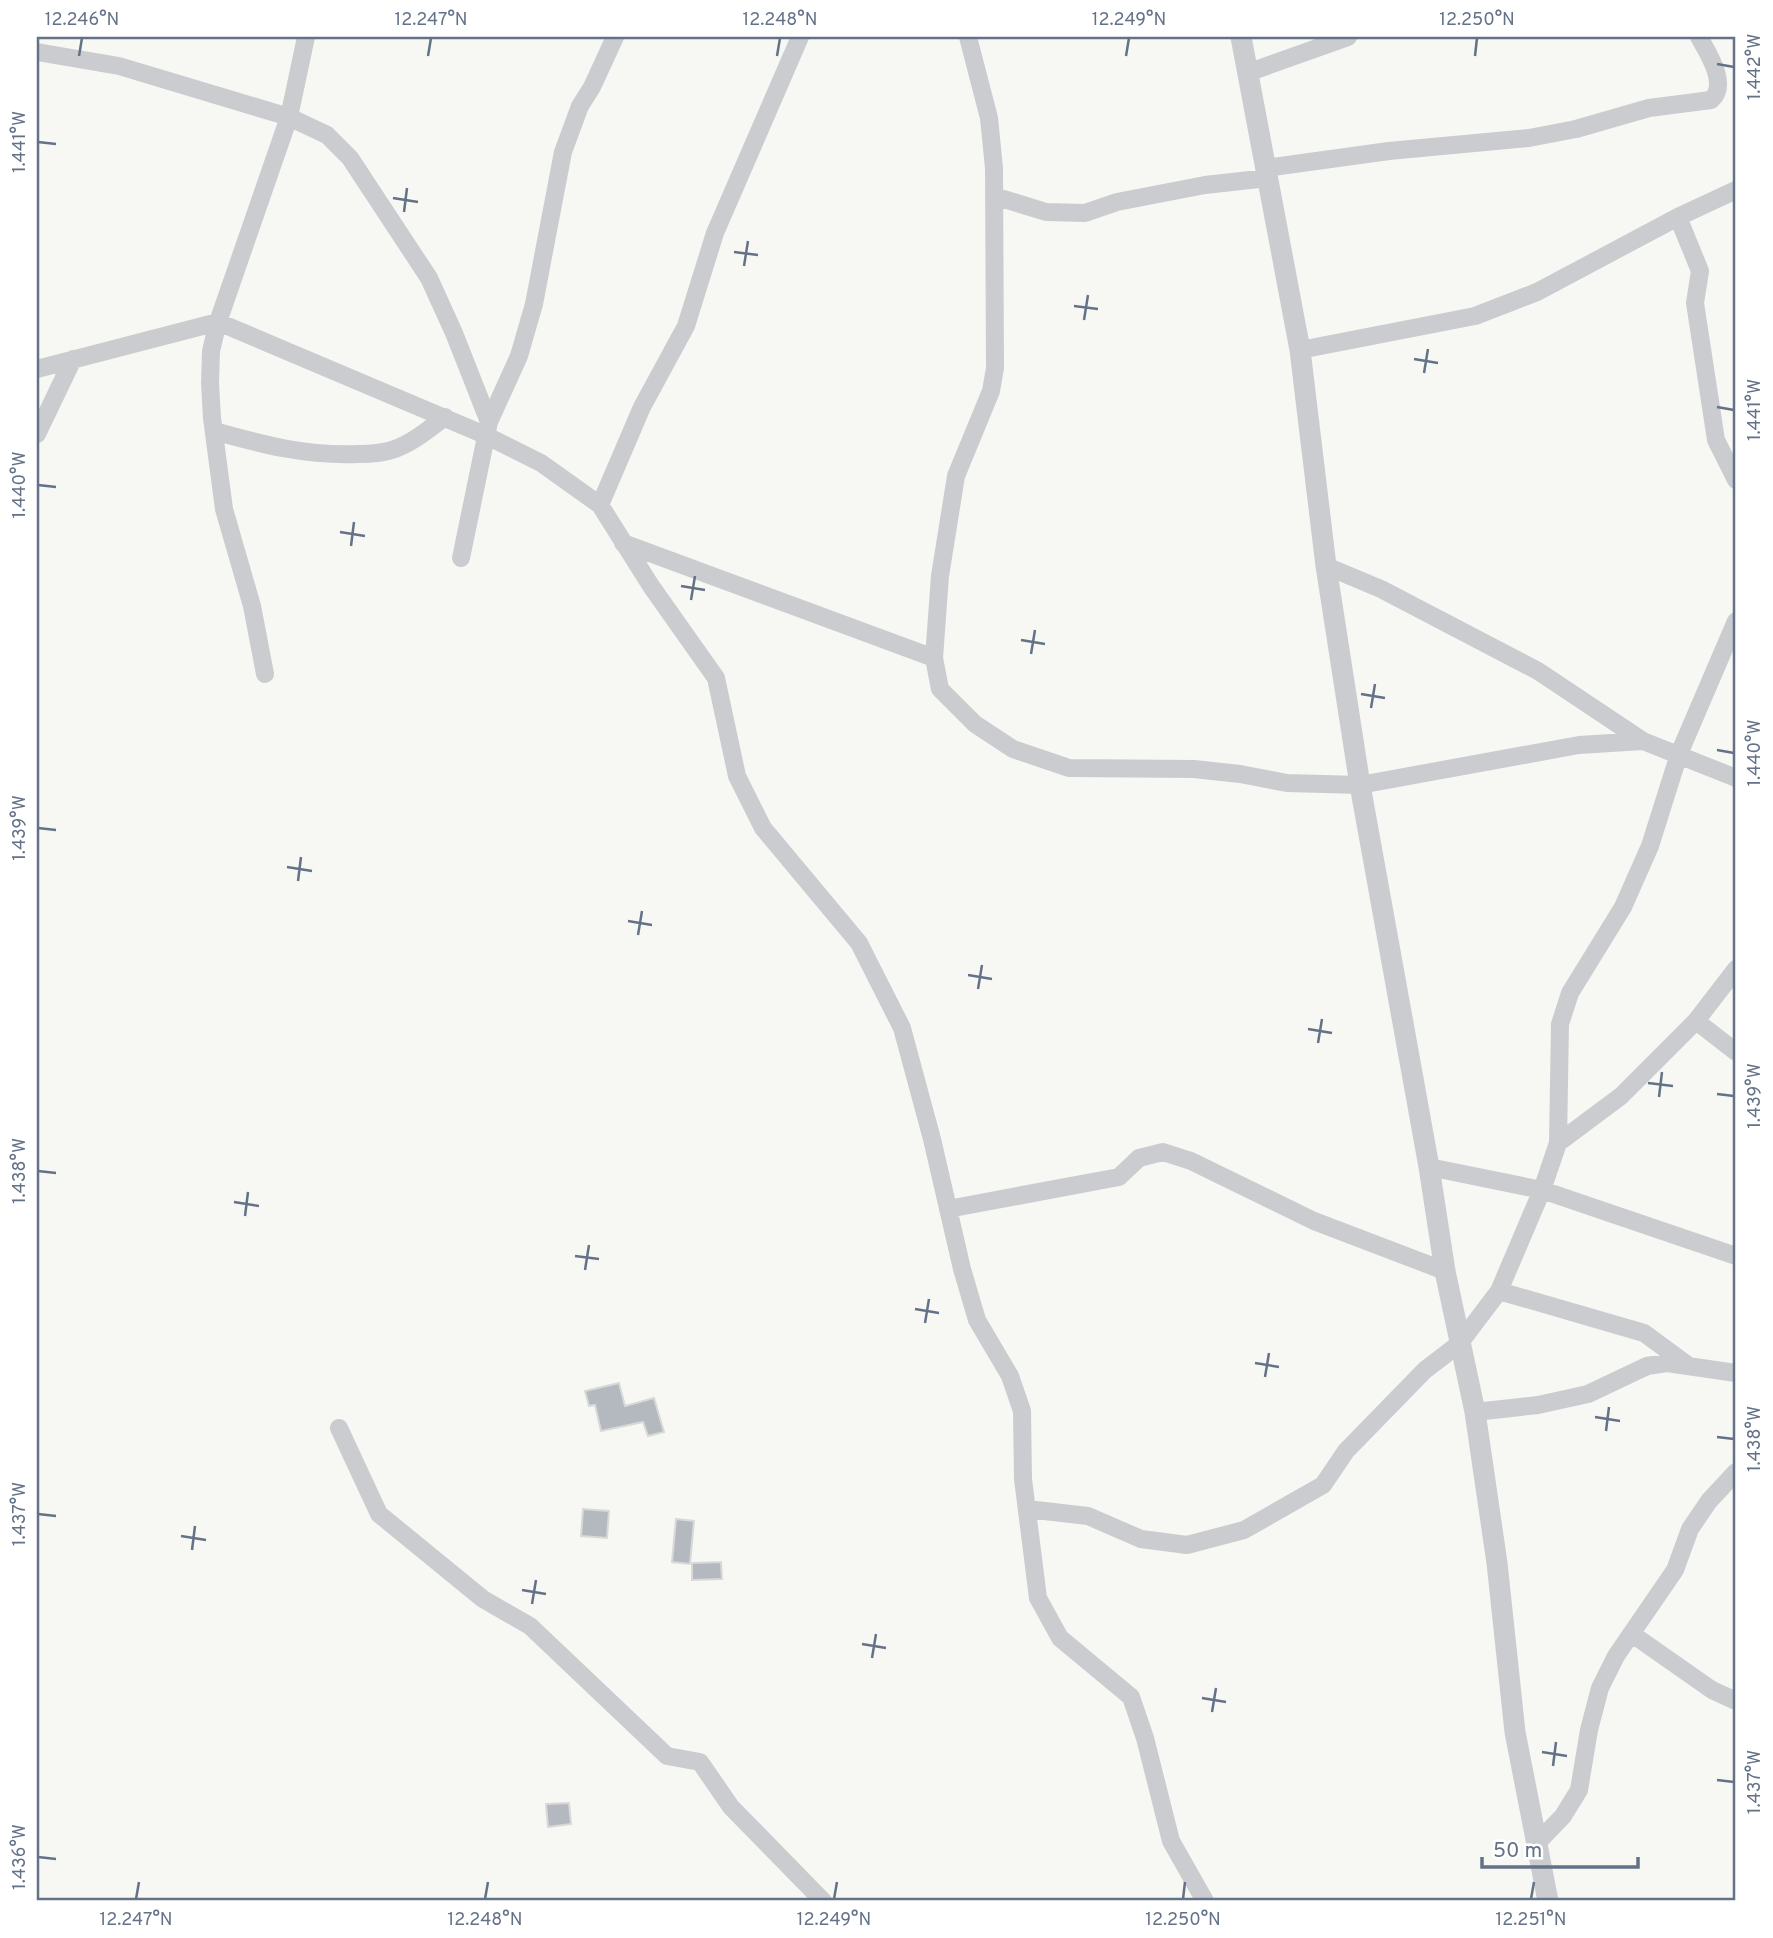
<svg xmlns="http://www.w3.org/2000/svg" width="1773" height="1938" viewBox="0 0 1773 1938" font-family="Overpass,sans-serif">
	<rect width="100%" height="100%" fill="#f7f8f4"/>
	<path fill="#b4b9c0" stroke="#d9d9d7" stroke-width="2" d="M619 1383 625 1406 654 1398 664 1432 648 1436 643 1422 601 1431 595 1405 589 1406 585 1391Z
		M583 1509 609 1511 607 1538 581 1536Z
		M676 1519 694 1521 690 1564 672 1562Z
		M721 1562 722 1579 692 1580V1563Z
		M569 1803 571 1824 548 1827 546 1804Z"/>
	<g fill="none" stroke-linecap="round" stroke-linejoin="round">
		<path stroke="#caccd0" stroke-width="18" d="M968 37 989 118 994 168 995 368 991 391 956 476 940 576 934 658 940 689 975 724 1013 749 1069 768 1194 769 1240 774 1287 783 1360 785 1579 745 1643 741 1736 778
			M37 52 119 66 289 117 327 135 350 158 429 278 454 333 489 422 461 558
			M1247 73 1348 37
			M1266 168 1389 151 1529 138 1576 129 1649 108 1711 100C1729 85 1708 53 1699 37
			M994 196 1046 212 1085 213 1117 202 1205 185 1268 178
			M1678 217 1700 271 1695 303 1716 440 1736 480
			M1300 350 1475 316 1537 292 1678 217 1736 190
			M37 369 218 322 485 435 541 463 600 505 651 586 716 678 737 776 763 828 859 943 902 1028 932 1139 962 1269 977 1320 1010 1376 1022 1411 1023 1479 1038 1598 1060 1638 1131 1697 1145 1738 1171 1841 1205 1901
			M489 422 519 356 534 304 563 152 580 106 592 87 615 37
			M214 431C264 445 306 456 358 454 370 454 384 453 395 449 414 442 429 429 445 417
			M37 434 73 359
			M600 505 642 407 686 326 715 233 800 37
			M623 543 934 658
			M1326 566 1381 589 1538 671 1643 741
			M265 674 252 606 224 509 212 418 210 383 211 351 218 322 289 117 306 37
			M1696 1021 1736 1052
			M1558 1143 1560 1024 1570 993 1623 907 1650 846 1679 754 1736 621
			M1429 1167 1542 1190 1736 1256
			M948 1209 1119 1177 1139 1158 1163 1152 1191 1161 1314 1221 1445 1271
			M1499 1291 1644 1333 1689 1366
			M1475 1412 1538 1405 1588 1394 1647 1366 1667 1363 1736 1373
			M339 1428 379 1514 483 1599 530 1626 667 1756 700 1762 731 1807 823 1901
			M1027 1509 1088 1516 1141 1539 1187 1545 1244 1530 1323 1485 1346 1451 1425 1370 1459 1344 1499 1291 1542 1190 1558 1143 1621 1096 1696 1021 1736 969
			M1632 1634 1712 1690 1736 1701
			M1538 1842 1563 1816 1579 1790 1589 1730 1600 1688 1616 1656 1675 1570 1690 1529 1709 1501 1736 1472"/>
		<path stroke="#caccd0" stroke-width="21" d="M1241 37 1300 350 1326 566 1360 785 1429 1167 1445 1271 1475 1412 1497 1563 1515 1732 1548 1901"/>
	</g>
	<path fill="none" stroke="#647287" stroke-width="2.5" d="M79 56 82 38M428 56 431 38M777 56 780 38M1126 56 1129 38M1475 56 1477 38M1717 64 1734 67M38 142 56 144M393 198 418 202M404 212 407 188M734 252 758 255M744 266 748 241M1074 306 1098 309M1084 320 1088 295M1414 359 1438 363M1424 373 1428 349M1717 407 1734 410M38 485 56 487M340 532 365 536M351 546 354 522M681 586 705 590M691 600 695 576M1021 640 1045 644M1031 654 1035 630M1361 694 1385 698M1371 708 1375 684M1717 750 1734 753M38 828 56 830M287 867 312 871M298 881 301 857M628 921 652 925M638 935 642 911M968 975 992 979M978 989 982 965M1308 1029 1332 1033M1318 1043 1322 1019M1648 1083 1673 1086M1717 1094 1734 1096M1659 1097 1662 1072M38 1171 56 1173M234 1202 259 1206M245 1216 248 1192M575 1256 599 1259M585 1270 589 1245M915 1309 939 1313M925 1323 929 1299M1255 1363 1279 1367M1265 1377 1269 1353M1595 1417 1620 1421M1606 1431 1609 1407M1717 1437 1734 1439M38 1514 56 1516M181 1536 206 1540M192 1550 195 1526M522 1590 546 1594M532 1604 536 1580M862 1644 886 1648M872 1658 876 1634M1202 1698 1226 1702M1212 1712 1216 1688M1542 1752 1567 1756M1553 1766 1556 1742M1717 1780 1734 1782M38 1857 56 1859M136 1899 139 1882M485 1899 488 1882M834 1899 837 1882M1183 1899 1185 1882M1531 1899 1534 1882"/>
	<rect width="1773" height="1938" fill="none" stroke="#ffffff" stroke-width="77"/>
	<path d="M1482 1857v10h156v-10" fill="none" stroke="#647287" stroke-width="3.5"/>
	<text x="1493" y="1857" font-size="21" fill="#647287" stroke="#ffffff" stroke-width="5" paint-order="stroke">50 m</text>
	<rect x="38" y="38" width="1696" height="1861" fill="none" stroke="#647287" stroke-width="2.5"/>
	<g font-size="18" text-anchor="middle" fill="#647287">
		<text x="82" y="25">12.246°N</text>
		<text x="431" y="25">12.247°N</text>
		<text x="780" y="25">12.248°N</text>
		<text x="1129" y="25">12.249°N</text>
		<text x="1477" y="25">12.250°N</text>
		<text transform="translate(1754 67) rotate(-90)" y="6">1.442°W</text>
		<text transform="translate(19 142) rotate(-90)" y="6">1.441°W</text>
		<text transform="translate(1754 410) rotate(-90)" y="6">1.441°W</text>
		<text transform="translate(19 485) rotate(-90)" y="6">1.440°W</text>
		<text transform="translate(1754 753) rotate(-90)" y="6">1.440°W</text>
		<text transform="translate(19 828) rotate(-90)" y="6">1.439°W</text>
		<text transform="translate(1754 1096) rotate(-90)" y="6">1.439°W</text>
		<text transform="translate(19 1171) rotate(-90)" y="6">1.438°W</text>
		<text transform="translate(1754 1439) rotate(-90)" y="6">1.438°W</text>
		<text transform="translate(19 1514) rotate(-90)" y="6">1.437°W</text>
		<text transform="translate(1754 1782) rotate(-90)" y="6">1.437°W</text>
		<text transform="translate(19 1857) rotate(-90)" y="6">1.436°W</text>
		<text x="136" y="1925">12.247°N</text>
		<text x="485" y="1925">12.248°N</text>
		<text x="834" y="1925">12.249°N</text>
		<text x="1183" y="1925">12.250°N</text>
		<text x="1531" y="1925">12.251°N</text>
	</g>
</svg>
